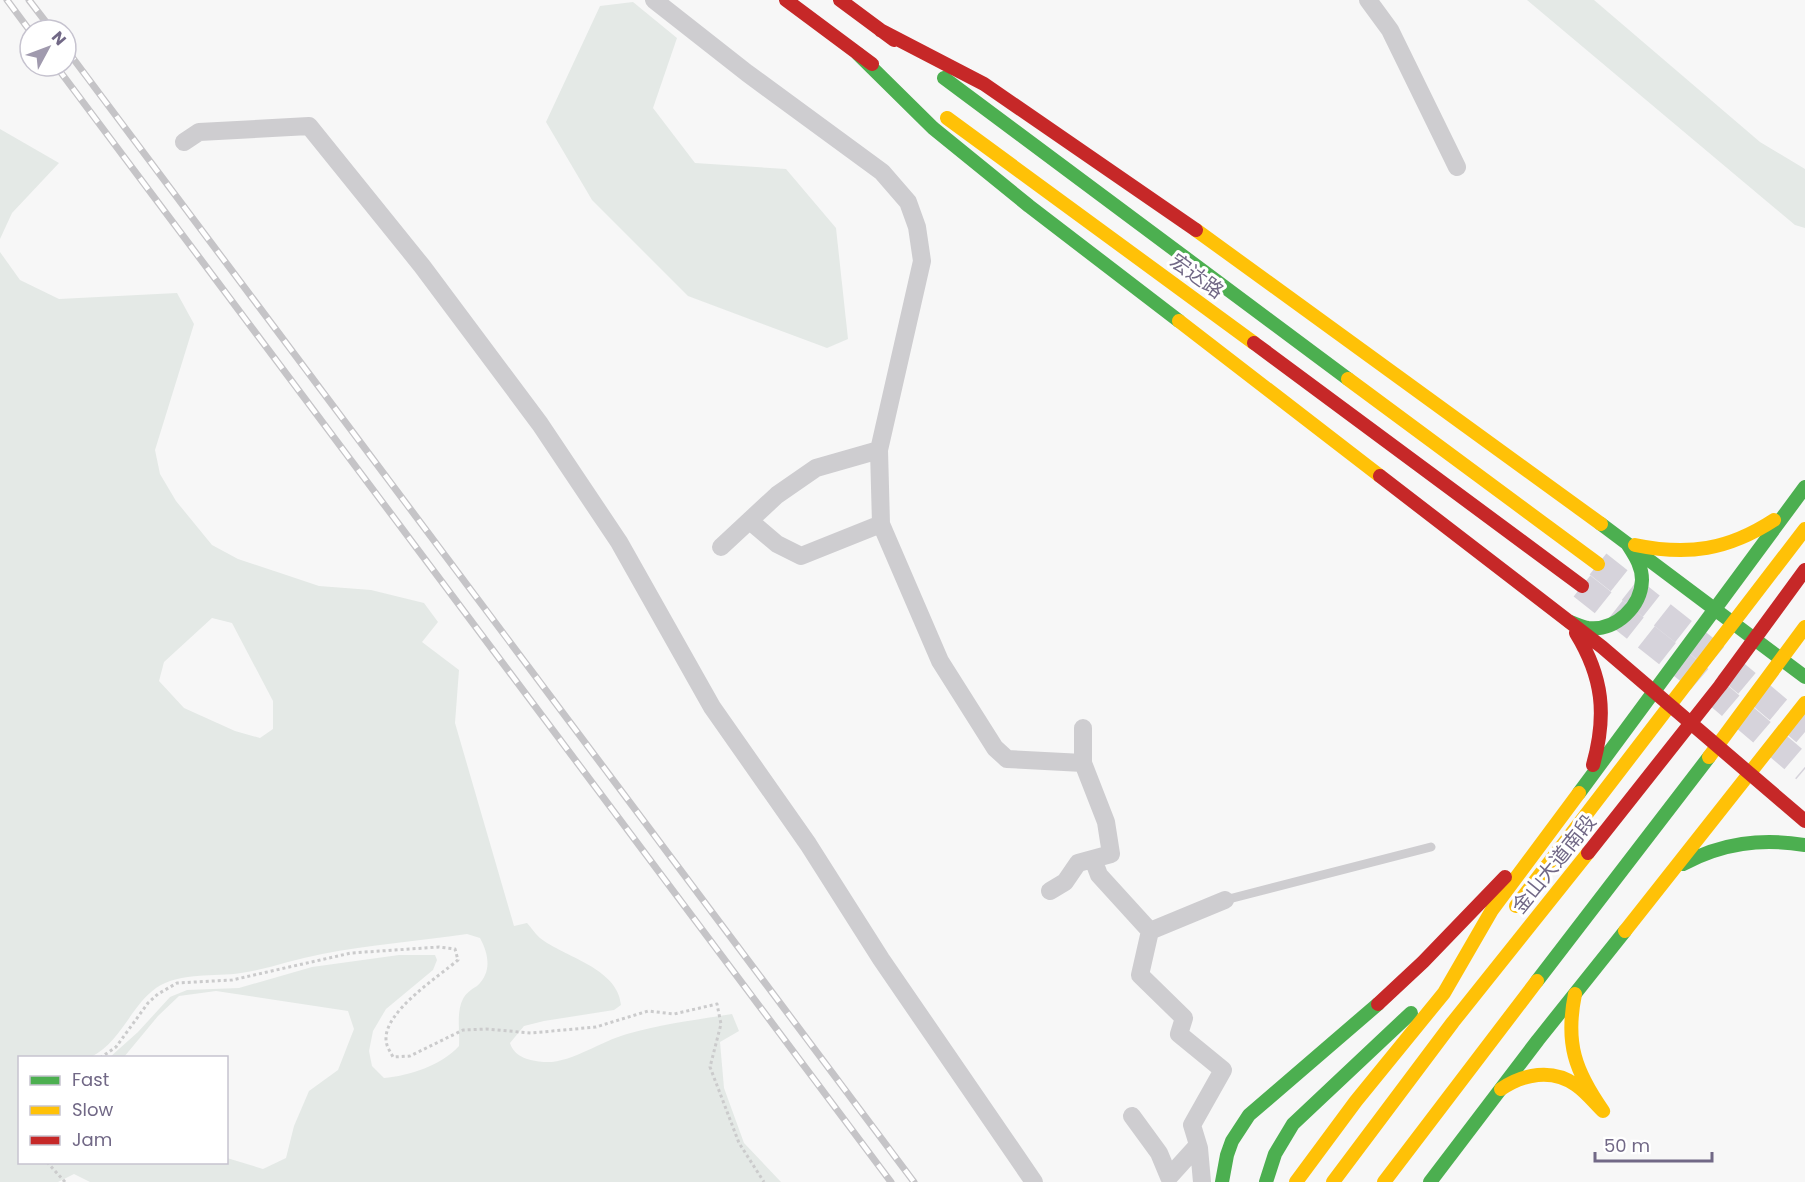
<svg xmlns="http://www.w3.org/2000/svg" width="1805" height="1182" viewBox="0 0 1805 1182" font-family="Poppins,'Noto Sans SC',sans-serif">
	<rect width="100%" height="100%" fill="#f7f7f7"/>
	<path fill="#e4e9e6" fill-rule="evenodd" d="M1527 0H1594L1760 142 1805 169V228L1795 225Z
		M633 2 677 38 653 108 695 163 786 169 836 228 848 339 827 348 688 296 592 200 546 122 600 6Z
		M0 129 59 163 12 213 0 239Z
		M0 252 20 280 59 299 177 293 194 324 155 450 160 474 176 501 212 545 238 559 319 586 371 590 424 603 438 622 422 642 459 670 455 723 514 926 527 923C531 927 535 934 540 938 564 957 618 968 621 1005L614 1010 544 1021 524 1026 510 1043C514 1057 530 1061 544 1062 570 1064 601 1041 627 1034 661 1024 696 1020 732 1014L739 1031 720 1042 724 1088 744 1143 781 1182H90L74 1174 58 1182H0ZM212 618 232 623 273 701V729L260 738 235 731 184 708 159 681 164 662ZM467 934 480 938C489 955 492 972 477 986 472 989 465 994 463 999 456 1012 460 1031 459 1046 442 1065 409 1076 384 1078L372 1066 369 1051 373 1031 386 1009 433 970 437 960 435 955H399L312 967 239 988 187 990 170 997 138 1032 110 1057H124L158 1016 179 996 216 991 348 1011 354 1029 338 1070 309 1091 294 1126 286 1158 263 1169 227 1158 226 1162H20V1058L91 1057C121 1042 130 1007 156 988 179 972 215 977 241 973 268 969 295 959 322 954 369 945 419 941 467 934Z"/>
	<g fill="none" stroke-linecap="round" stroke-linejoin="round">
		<path stroke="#d6d3db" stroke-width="27" stroke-dasharray="27 14" stroke-linecap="butt" d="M1598 564 1713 655 1805 732
			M1582 586 1697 677 1805 769"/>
		<path stroke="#cbcbcc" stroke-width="3" stroke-dasharray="3 3" stroke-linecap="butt" d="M100 1058 116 1047 148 1003 158 994 177 983 232 980 351 953 439 947 455 949 458 960C438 977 385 1011 386 1039 386 1046 390 1051 393 1057L410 1056 463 1030 486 1029 531 1033 596 1027 648 1011 674 1014 717 1004 721 1024 710 1067 739 1143 764 1182
			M47 1162 65 1182"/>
		<path stroke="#cecdd0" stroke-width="9" d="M1225 900 1431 847"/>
		<path stroke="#cecdd0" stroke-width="18" d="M654 0 747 73 882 172 908 202 917 227 922 261 879 450 881 524 940 661 995 748 1007 759 1083 763 1106 822 1111 854 1078 863 1065 882 1050 891
			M1368 0 1390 30 1457 167
			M184 142 199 132 309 126 422 266 540 424 619 542 712 707 808 844 881 959 1034 1182
			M751 522 777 544 801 556 881 524
			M721 547 777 495 816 468 879 450
			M1083 728V763
			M1093 859 1099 875 1150 931
			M1132 1116 1159 1153 1169 1177 1198 1145
			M1202 1182 1199 1148 1192 1125 1223 1070 1179 1034 1184 1018 1140 975 1150 931 1225 900"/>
		<path stroke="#4caf50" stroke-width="14" d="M858 54 933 128 1029 206 1179 321
			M944 78 1348 379
			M1601 524 1805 677
			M1570 622C1576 624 1582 627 1588 628 1616 631 1641 607 1642 580 1642 566 1635 556 1628 545
			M1579 793 1805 487
			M1683 864C1722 843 1761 838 1805 845
			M1537 981 1709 757
			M1222 1182 1227 1155 1232 1141 1249 1115 1378 1004
			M1266 1182 1275 1154 1293 1124 1411 1013
			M1430 1182 1538 1040 1625 931"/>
		<path stroke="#ffc107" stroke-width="14" d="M947 118 1254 343
			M1196 230 1601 524
			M1179 321 1380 476
			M1348 379 1598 564
			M1635 545C1688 556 1728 550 1774 520
			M1709 757 1805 627
			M1516 906 1805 529
			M1625 931 1805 703
			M1501 1089C1523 1074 1552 1068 1576 1085 1586 1092 1594 1102 1603 1111 1575 1071 1565 1043 1575 994
			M1296 1182 1356 1101 1444 993 1492 910 1579 793
			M1333 1182 1453 1022 1588 853
			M1384 1182 1537 981"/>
		<path stroke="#c62828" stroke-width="14" d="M786 0 872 64
			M840 0 894 40
			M880 30 984 84 1196 230
			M1254 343 1582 586
			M1380 476 1602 647 1805 821
			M1576 633C1603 677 1607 715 1593 765
			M1588 853 1720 686 1805 570
			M1378 1004 1423 962 1505 877"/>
		<defs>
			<path id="rail" d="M7 0 30 31
				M29 0 52 30
				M66 49 914 1182
				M56 66 891 1182"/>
		</defs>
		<use href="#rail" stroke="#c5c4c7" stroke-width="7"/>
		<use href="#rail" stroke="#fff" stroke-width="4.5" stroke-dasharray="14" stroke-linecap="butt"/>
	</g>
	<g text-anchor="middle" stroke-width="6" stroke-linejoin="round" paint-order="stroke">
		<g font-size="20" fill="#716886" stroke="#fff">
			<text transform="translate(1197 276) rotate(36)" y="7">宏达路</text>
			<text transform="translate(1554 864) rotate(-51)" y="7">金山大道南段</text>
		</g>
	</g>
	<rect x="18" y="1056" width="210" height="108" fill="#ffffff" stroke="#c6c3cf" stroke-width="1.5"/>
	<rect x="30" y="1076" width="30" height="9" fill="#4caf50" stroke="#c6c3cf" stroke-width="1.5"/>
	<text x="72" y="1086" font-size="18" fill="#716886">Fast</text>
	<rect x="30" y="1106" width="30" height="9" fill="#ffc107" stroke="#c6c3cf" stroke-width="1.5"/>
	<text x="72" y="1116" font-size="18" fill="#716886">Slow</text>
	<rect x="30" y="1136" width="30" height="9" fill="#c62828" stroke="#c6c3cf" stroke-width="1.5"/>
	<text x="72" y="1146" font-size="18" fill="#716886">Jam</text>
	<g transform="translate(48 48) rotate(49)"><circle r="28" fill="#ffffff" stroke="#c6c3cf" stroke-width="1.5"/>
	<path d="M0-4.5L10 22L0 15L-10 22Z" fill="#a09aae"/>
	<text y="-9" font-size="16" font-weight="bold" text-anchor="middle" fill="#716886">N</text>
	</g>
	<path d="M1595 1152v9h117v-9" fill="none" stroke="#716886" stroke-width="3"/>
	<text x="1604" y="1152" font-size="18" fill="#716886" stroke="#ffffff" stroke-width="4.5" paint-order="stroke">50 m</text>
</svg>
